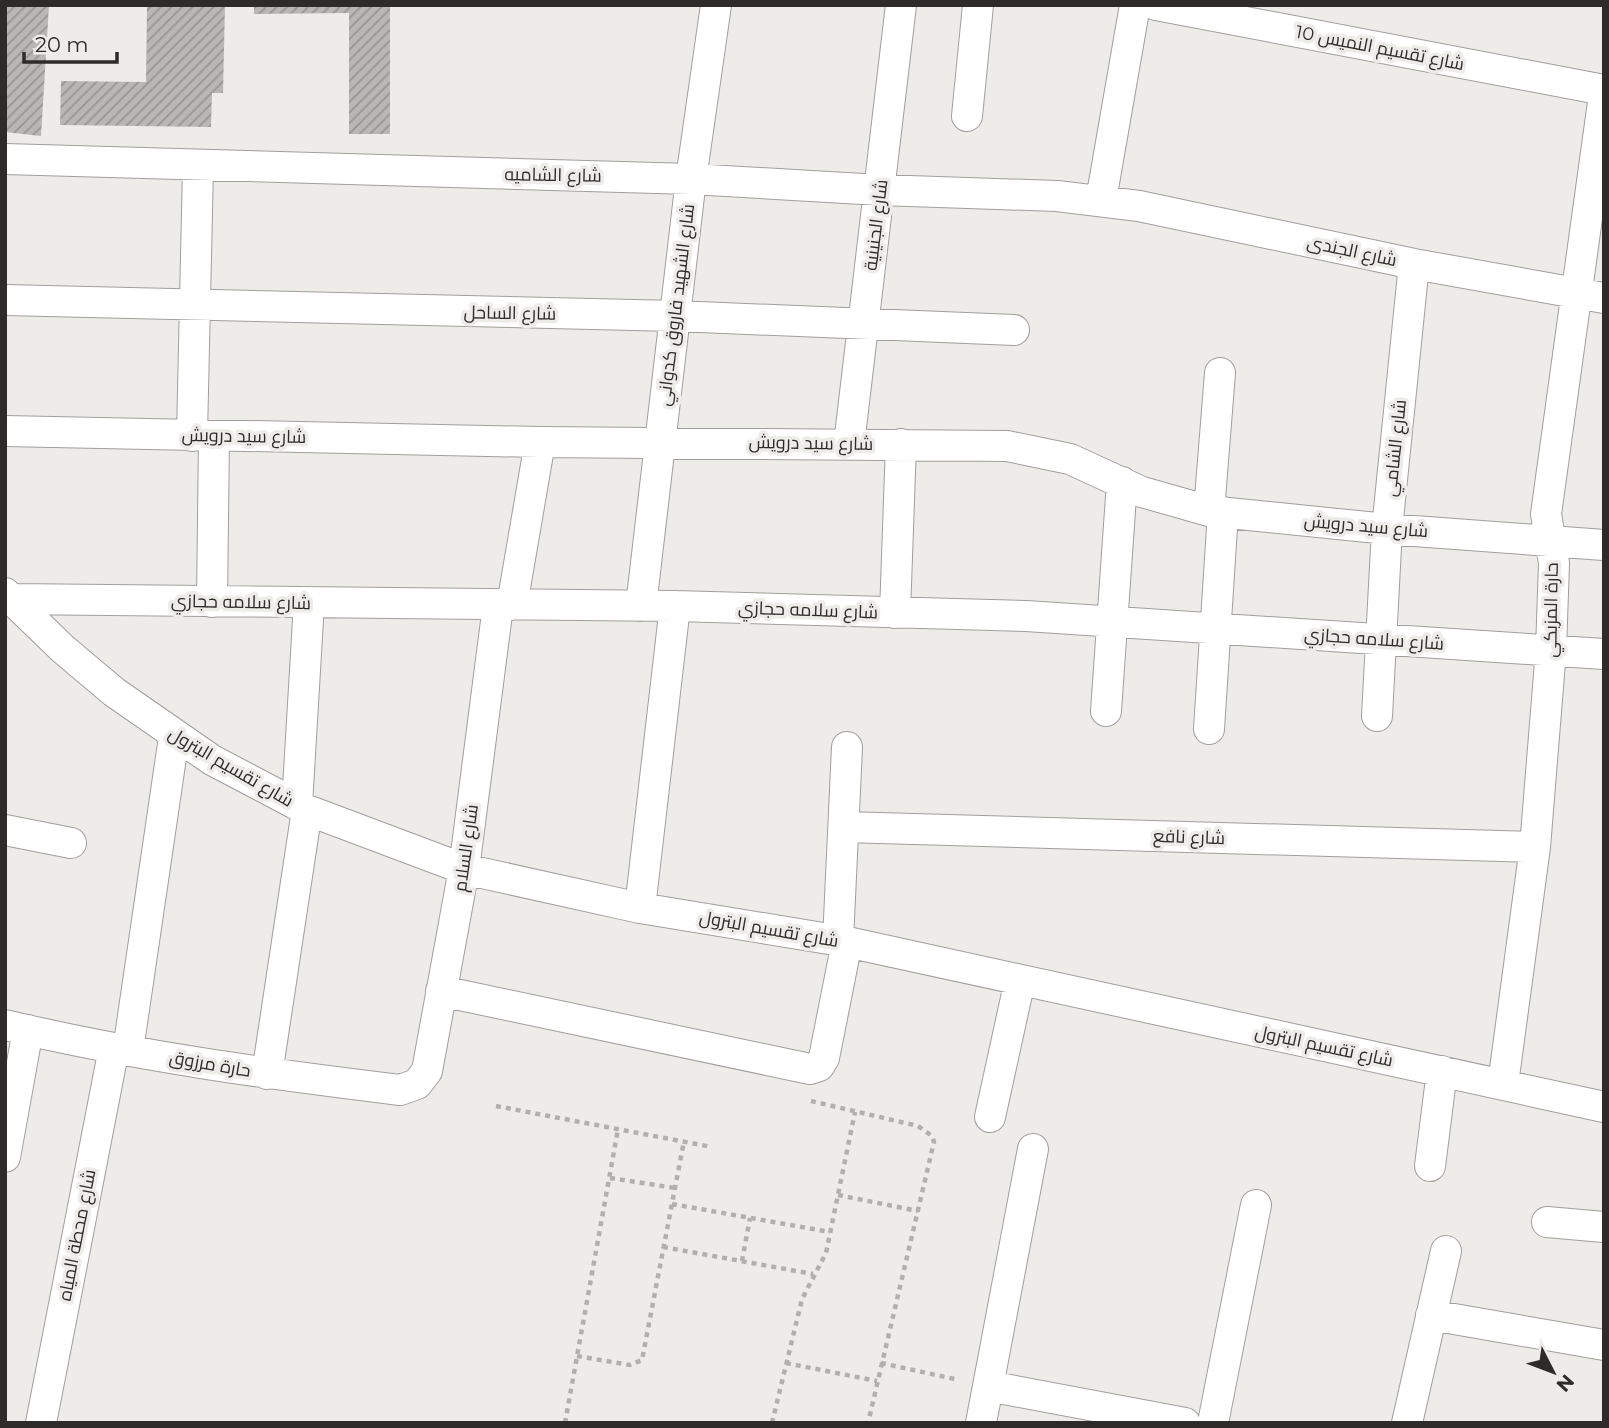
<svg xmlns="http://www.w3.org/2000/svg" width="1609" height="1428" viewBox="0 0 1609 1428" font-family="Montserrat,Cairo,sans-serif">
	<defs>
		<pattern id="building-hatch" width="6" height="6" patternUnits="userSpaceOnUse" patternTransform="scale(1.75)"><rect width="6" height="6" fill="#b9b7b3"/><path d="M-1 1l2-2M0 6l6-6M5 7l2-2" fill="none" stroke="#979592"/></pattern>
	</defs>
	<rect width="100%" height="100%" fill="#eeece8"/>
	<path fill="url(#building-hatch)" d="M6 5H49L41 136 5 132Z
		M147 5H225L223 93H212L211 127 60 125 61 81 146 82Z
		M254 5H390V134H349V13L254 14Z"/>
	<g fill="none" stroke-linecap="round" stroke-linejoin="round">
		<defs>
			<path id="street" d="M1156 5 1604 90
				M967 116 978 5
				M5 159 691 179 880 190 1057 196 1139 206 1414 264 1604 298
				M1101 200 1135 5
				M5 300 676 316 1014 330
				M5 431 540 442 1007 446 1070 459 1142 492 1209 511 1387 529 1604 545
				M192 436 198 167
				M849 444 901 5
				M1209 511 1220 373
				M5 593 63 649 114 692 212 760 307 810 464 869 640 908 847 942 1604 1107
				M10 599 675 606 1026 616 1604 654
				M212 602 214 436
				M512 605 540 442
				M641 606 691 179 716 5
				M895 613 901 444
				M1106 711 1122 482
				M1377 716 1387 529 1414 264
				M1209 729 1223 512
				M297 805 309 603
				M844 827 1535 847
				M5 830 71 843
				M640 908 675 606
				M838 941 847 747
				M441 991 810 1069 819 1066 824 1058 847 942
				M5 1025C135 1056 268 1074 400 1090L417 1084 427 1071 464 869 498 606
				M128 1050 174 737
				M267 1074 307 810
				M1503 1084 1535 847 1551 650 1554 563 1546 514 1604 95
				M990 1117 1020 980
				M5 1157 28 1030
				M1430 1166 1442 1071
				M1547 1222 1604 1227
				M1431 1315 1604 1345
				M988 1386 1185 1423
				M41 1423 114 1048
				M981 1423 1033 1149
				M1213 1423 1256 1205
				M1407 1423 1446 1251"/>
		</defs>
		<use href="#street" stroke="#a19f9b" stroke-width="32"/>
		<path stroke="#b2b0ad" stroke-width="4.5" stroke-dasharray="5 5" stroke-linecap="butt" d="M811 1101 918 1126 932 1136 934 1142 868 1423
			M496 1106 712 1147
			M610 1178 675 1188
			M838 1195 918 1211
			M672 1204 830 1232
			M663 1247 813 1274
			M742 1261 750 1218
			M577 1356 630 1365 642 1360 684 1141
			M786 1363 877 1381
			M881 1363 959 1380
			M565 1423 618 1129
			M772 1423 802 1299 826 1253 855 1112"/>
		<use href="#street" stroke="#fff" stroke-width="30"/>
	</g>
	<g text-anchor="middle" stroke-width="7" stroke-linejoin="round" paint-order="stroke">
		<g font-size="18" fill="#2d2c2b" stroke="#eeece8">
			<text transform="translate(1380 48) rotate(11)" y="6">شارع تقسيم النميس 10</text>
			<text transform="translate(553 175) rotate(1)" y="6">شارع الشاميه</text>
			<text transform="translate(876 225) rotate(-83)" y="6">شارع الجنينية</text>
			<text transform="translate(1352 251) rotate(12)" y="6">شارع الجندى</text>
			<text transform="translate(676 305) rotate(-83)" y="6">شارع الشهيد فاروق كدواني</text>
			<text transform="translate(510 313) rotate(1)" y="6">شارع الساحل</text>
			<text transform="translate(244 436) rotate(1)" y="6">شارع سيد درويش</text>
			<text transform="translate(811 443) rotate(1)" y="6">شارع سيد درويش</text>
			<text transform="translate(1395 448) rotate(-84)" y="6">شارع الشامي</text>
			<text transform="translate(1366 526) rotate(5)" y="6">شارع سيد درويش</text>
			<text transform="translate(241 602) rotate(1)" y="6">شارع سلامه حجازي</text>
			<text transform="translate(808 610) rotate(2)" y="6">شارع سلامه حجازي</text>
			<text transform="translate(1551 610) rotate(-89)" y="6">حارة المزبكي</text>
			<text transform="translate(1374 639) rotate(4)" y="6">شارع سلامه حجازي</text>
			<text transform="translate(231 767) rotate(30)" y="6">شارع تقسيم البترول</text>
			<text transform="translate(1189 837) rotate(2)" y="6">شارع نافع</text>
			<text transform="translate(466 848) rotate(-82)" y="6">شارع السلام</text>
			<text transform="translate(769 929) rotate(10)" y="6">شارع تقسيم البترول</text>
			<text transform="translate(1324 1046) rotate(12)" y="6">شارع تقسيم البترول</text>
			<text transform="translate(210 1064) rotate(10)" y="6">حارة مرزوق</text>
			<text transform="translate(77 1235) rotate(-79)" y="6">شارع محطة المياه</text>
		</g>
	</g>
	<rect width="1609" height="1428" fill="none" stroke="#2d2c2b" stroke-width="14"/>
	<g transform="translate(1553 1372) rotate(132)" stroke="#eeece8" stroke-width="5" paint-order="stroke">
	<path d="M0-5L12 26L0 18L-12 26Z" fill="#2d2c2b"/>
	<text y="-10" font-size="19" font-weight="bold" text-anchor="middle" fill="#2d2c2b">N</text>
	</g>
	<path d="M24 52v10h93v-10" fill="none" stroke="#2d2c2b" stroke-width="3.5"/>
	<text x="35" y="52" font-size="21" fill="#2d2c2b" stroke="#eeece8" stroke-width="5" paint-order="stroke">20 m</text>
</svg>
